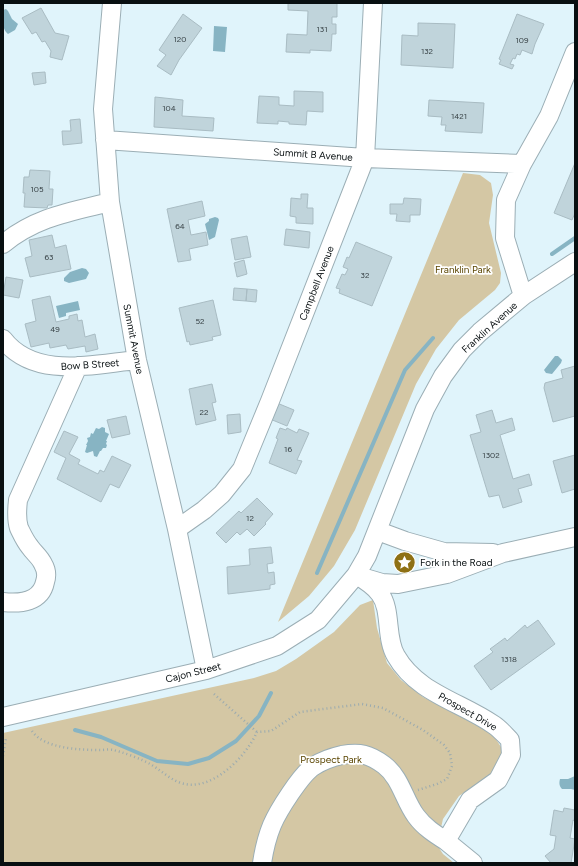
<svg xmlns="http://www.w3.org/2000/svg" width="578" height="866" viewBox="0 0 578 866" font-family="Figtree,sans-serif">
	<rect width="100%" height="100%" fill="#e0f4fb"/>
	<path fill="#d4c7a4" d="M463 173 480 175 491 183 493 195 489 223 501 273 500 283 495 290 459 320 436 349 416 384 355 530 334 566 309 596 278 622Z
		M373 600 377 628 387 663 401 680 423 697 492 733 501 747 502 760 495 771 459 796 443 819 437 845 443 854 454 863H3V733L254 678 276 671 296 659 334 632 360 605Z"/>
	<path fill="#87b4c3" d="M6 9 8 11 12 19 18 24 15 30 8 34C1 28 3 18 3 10Z
		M214 26 227 27 225 52 213 51Z
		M215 217 218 218 219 220 215 237 209 240 205 224 209 221V219Z
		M82 268 86 269 89 273 86 279 69 283 64 281V278L70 272Z
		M78 301 80 310 66 313V316L59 318 56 306Z
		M555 356H558L562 360 561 363 552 374 546 373 544 370Z
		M102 427 105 428V432L109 434 106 441H107L106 444 107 445 106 448H103L101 451H100L97 457 94 456 93 451 87 453 85 452 87 445H86L88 441 87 438 90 437 91 433 93 434 96 428 99 429Z
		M575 776V790L571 789H562C559 786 559 783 560 779H568Z"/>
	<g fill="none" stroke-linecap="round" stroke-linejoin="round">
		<path stroke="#87b4c3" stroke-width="4" d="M552 254 575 238
			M317 573 405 370 433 338
			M75 730 101 737 157 761 188 764 209 758 236 741 259 716 271 693"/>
	</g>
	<path fill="#c0d4db" stroke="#a9bcc3" d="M288 3H337V17H332V24H336V34H332L331 51 310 50V53L286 52 287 34 307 35 308 11 288 10Z
		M41 8 55 33 69 36 62 60 50 57 51 51 45 41 42 42 36 32 32 34 22 18Z
		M183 14 202 28 179 60 171 75 157 66 166 55 159 50Z
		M517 14 544 24 535 44 532 54 522 50 520 55 517 54 515 59 513 58 510 64 514 65 512 69 499 64 501 60 499 59Z
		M418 23 455 24 453 68 401 65 402 35 418 36Z
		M45 72 46 83 34 85 32 73Z
		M294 91 323 92V112L307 111 306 125 289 124V122L278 121V124L257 123 259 96 279 97V105L294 106Z
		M155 97 183 100 182 116 214 118 213 131 154 127Z
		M429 100 484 103 482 133 445 131 446 125H441L442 117 428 116Z
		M80 119 82 143 63 145 62 131H71L70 120Z
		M575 163V213L572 220 554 213Z
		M30 170 50 171 49 189H53L52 205H48L47 208 24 207 25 193H23L24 177H29Z
		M301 194H308L307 208H313V224L296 223V217L290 216 291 198 301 199Z
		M404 198 421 199 420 215H410V222L396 221 397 214H390V204H403Z
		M202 201 205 216 188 220 191 235 206 232 208 245 189 249 191 260 178 262 167 209Z
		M286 229 310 232 309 248 284 245Z
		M52 235 55 248 66 245 71 269 30 277 25 258 32 256 29 240Z
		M247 236 251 257 235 260 231 239Z
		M356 242 392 257 372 306 339 293 340 289 336 288 342 274 345 275 348 269 343 267 347 257 349 258Z
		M244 260 247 274 237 277 234 263Z
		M6 277 23 280 19 298 3 295Z
		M234 288 247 289 246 301 233 300Z
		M247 289 257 290 256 302 246 301Z
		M50 296 56 322 69 319V316L77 314 78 321 82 320 85 337 95 334 98 349 86 352 85 346 68 349 66 345 50 348 49 343 31 347 25 324 36 321 32 300Z
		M213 300 221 335 212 337 213 340 190 345 189 341 187 342 179 308Z
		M575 366V416L553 422 544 388 545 383 563 378 561 370Z
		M212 384 216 402 212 403 216 420 196 425 189 389Z
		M277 403 294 410 287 426 270 419Z
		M492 410 496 423 512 418 515 430 500 435 513 479 529 474 532 485 518 489 522 502 503 508 499 495 489 497 470 435 481 432 476 415Z
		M240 414 241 432 228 434 227 415Z
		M126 416 130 434 112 438 107 420Z
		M280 428 286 430 287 428 297 433 299 429 309 433 297 460 302 461 296 474 269 463 278 439 276 438Z
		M64 431 78 437 69 454 80 460 78 464 98 474 100 470 104 472 112 456 131 465 119 488 110 484 101 502 57 479 66 458 54 452Z
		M575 455V489L562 493 553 461Z
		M257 498 273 514 265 523 266 524 254 536 247 529 240 535 237 532 226 543 216 533 239 511 241 513Z
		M271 547 273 563 267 564 268 573 274 572 275 584 270 585V589L228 594 227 567 250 565 249 549Z
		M538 620 555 644 491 690 474 666 493 652 490 649 505 638 507 641 525 625 527 628Z
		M564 808 575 810V821L573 820 570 838 575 839 571 863H551L545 856 554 849 556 836 550 835 554 810 563 812Z"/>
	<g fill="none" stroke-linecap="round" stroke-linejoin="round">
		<defs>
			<path id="minor" d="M112 3 103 109 110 202 137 360 177 529 206 670
				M105 140 365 158 522 164
				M3 244C36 217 70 212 110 202
				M523 296 505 238 506 200 522 164 549 116 575 52
				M3 339C34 380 94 364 137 360
				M177 529 204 510 222 494 242 469 270 401 365 158 373 3
				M378 531 405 541 444 552 493 553
				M356 575C365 580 374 586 380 594 392 610 385 638 396 656 417 693 461 702 494 725 500 729 505 735 510 740L511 755 498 780 470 800 446 841 473 863
				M365 578 382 583 398 584 447 574 503 553 575 537
				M3 602C21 604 41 602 45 582 47 576 46 569 43 564 40 557 34 553 30 547 25 541 22 534 19 528 16 519 17 509 18 500L78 366
				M3 717 206 670 277 646 318 620 356 575 367 556 425 409 443 376 462 350 480 332 523 296 575 262
				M262 863C264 850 267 837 272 825 278 811 301 774 314 766 322 761 333 757 342 755 360 752 369 754 384 765 401 778 404 800 416 816 424 827 435 834 446 841"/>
		</defs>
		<use href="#minor" stroke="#9baeb5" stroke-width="20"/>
		<path stroke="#9aaaaf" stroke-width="2.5" stroke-dasharray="1 3" stroke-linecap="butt" d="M214 694 257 732
			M32 731C44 749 81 750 101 750 105 750 109 749 113 750 120 751 144 760 150 764 161 770 169 779 181 783 211 793 246 757 257 732L271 731 300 712 362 704 383 708 423 730 444 745 450 753 452 766 447 779 437 784 418 790
			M3 756 6 738"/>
		<use href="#minor" stroke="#fff" stroke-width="18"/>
	</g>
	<defs>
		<symbol id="sight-disc" viewBox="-11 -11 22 22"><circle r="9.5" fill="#8e7014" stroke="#fff"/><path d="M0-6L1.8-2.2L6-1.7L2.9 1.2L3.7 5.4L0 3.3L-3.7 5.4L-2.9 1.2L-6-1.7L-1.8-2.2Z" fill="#fff"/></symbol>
	</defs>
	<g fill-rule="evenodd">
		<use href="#sight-disc" x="392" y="550" width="25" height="25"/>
	</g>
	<g text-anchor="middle" stroke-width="3.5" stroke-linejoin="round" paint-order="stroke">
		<g font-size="8" fill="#364044">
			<text x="322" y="32">131</text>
			<text x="180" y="42">120</text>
			<text x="522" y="43">109</text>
			<text x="427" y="54">132</text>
			<text x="169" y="111">104</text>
			<text x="459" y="119">1421</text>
			<text x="37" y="192">105</text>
			<text x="180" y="229">64</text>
			<text x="49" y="260">63</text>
			<text x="365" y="278">32</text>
			<text x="200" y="324">52</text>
			<text x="55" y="332">49</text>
			<text x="204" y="415">22</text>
			<text x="288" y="452">16</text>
			<text x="491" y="458">1302</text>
			<text x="250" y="521">12</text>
			<text x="509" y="662">1318</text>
		</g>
		<g font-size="10" fill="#080f11" stroke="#fff">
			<text transform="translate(313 154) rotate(4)" y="4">Summit B Avenue</text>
			<text transform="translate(316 283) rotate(-69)" y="4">Campbell Avenue</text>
			<text transform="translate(489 327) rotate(-42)" y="4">Franklin Avenue</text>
			<text transform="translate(134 339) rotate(79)" y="4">Summit Avenue</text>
			<text transform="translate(90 364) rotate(-4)" y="4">Bow B Street</text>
			<text transform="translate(193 672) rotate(-14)" y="4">Cajon Street</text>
			<text transform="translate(468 711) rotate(30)" y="4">Prospect Drive</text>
		</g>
		<g font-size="10" fill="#5a4500" stroke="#fff">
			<text x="463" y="273">Franklin Park</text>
			<text x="331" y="763">Prospect Park</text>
		</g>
		<g font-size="10" fill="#080f11" stroke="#fff" text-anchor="start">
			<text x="420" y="566">Fork in the Road</text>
		</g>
	</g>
	<rect width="578" height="866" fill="none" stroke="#080f11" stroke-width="8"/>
</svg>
